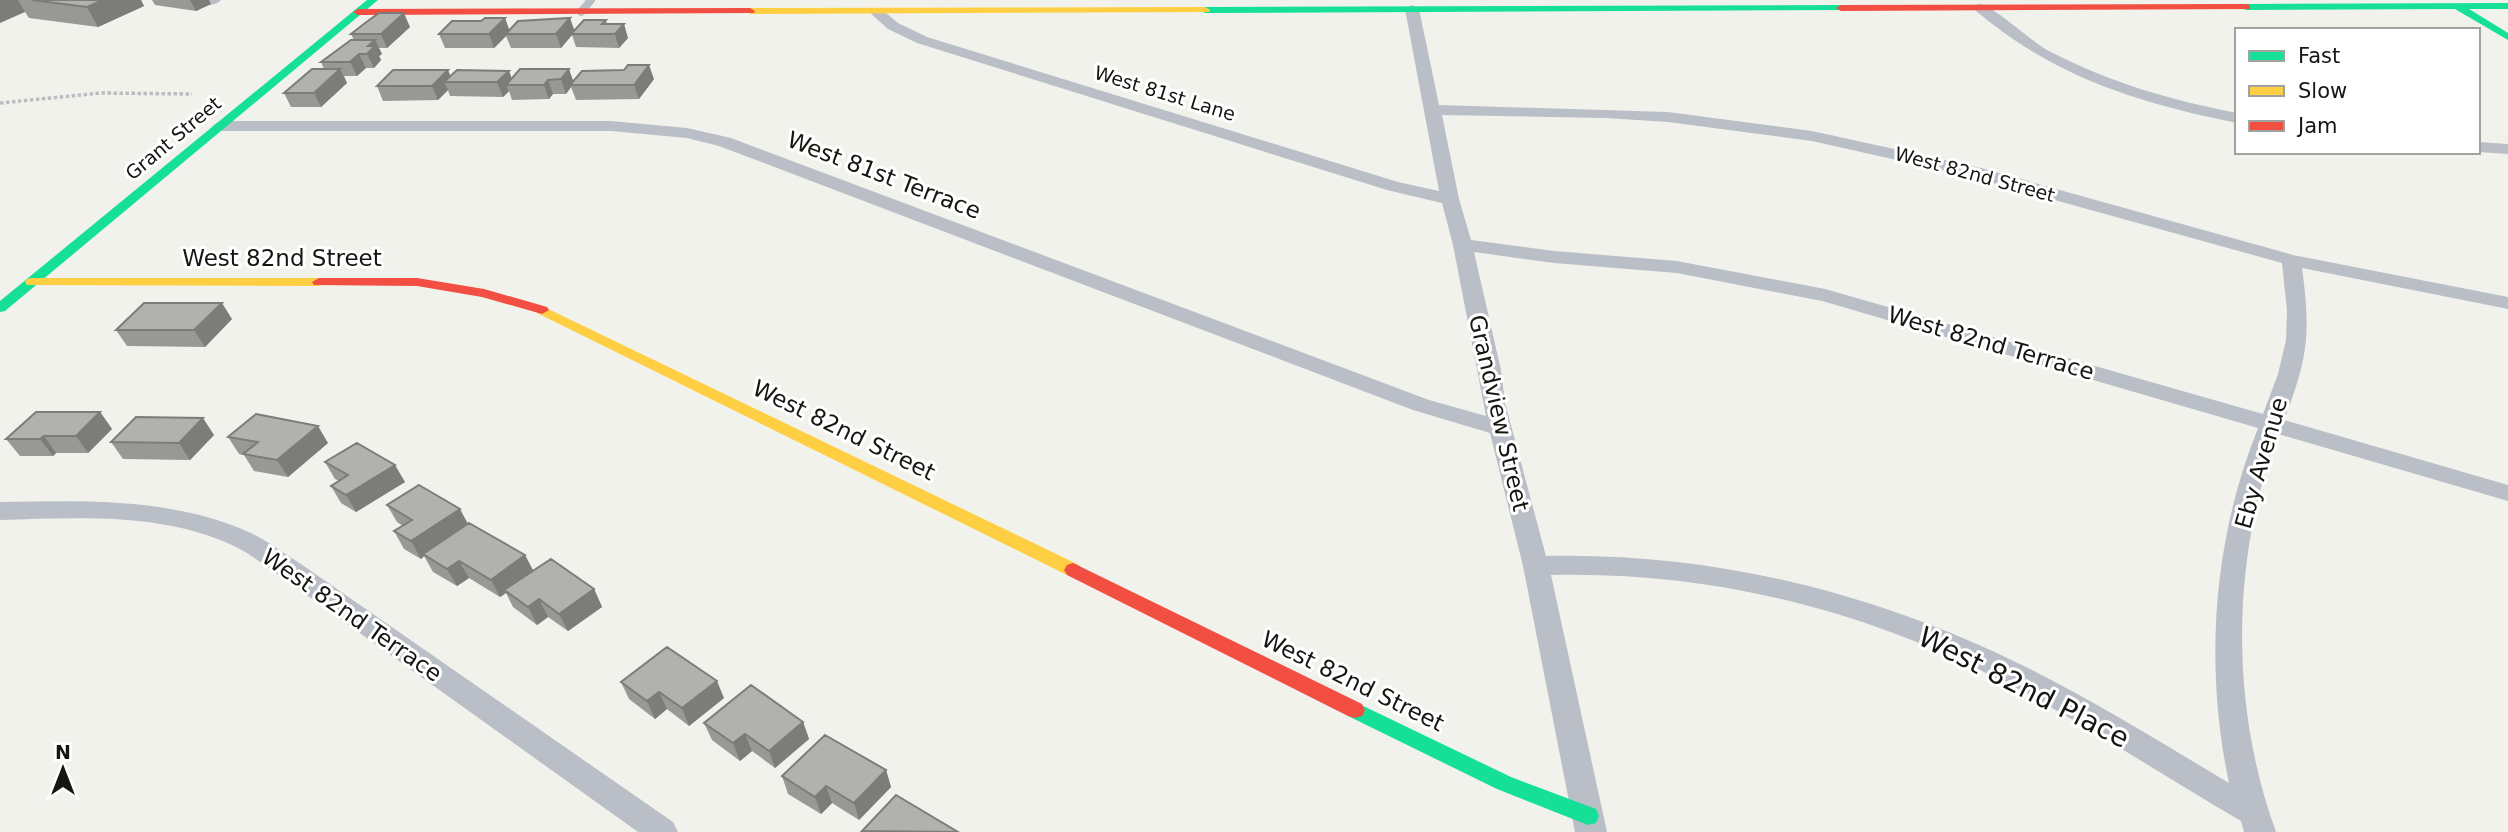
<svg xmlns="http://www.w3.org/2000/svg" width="2508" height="832" viewBox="0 0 2508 832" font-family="'DejaVu Sans',sans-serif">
	<rect width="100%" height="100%" fill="#f2f2ec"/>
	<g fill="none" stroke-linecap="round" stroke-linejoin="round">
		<path stroke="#b9bcc0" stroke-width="3.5" stroke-dasharray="3.5 2.5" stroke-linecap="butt" d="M0 103 101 93 192 94"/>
		<path stroke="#babfc7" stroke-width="8" d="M581 12 591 0"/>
		<path fill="#babfc7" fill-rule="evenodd" d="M192 0H221C215 7 198 7 192 0Z
			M1981 4C1994 7 2030 40 2047 50 2108 82 2170 100 2237 113V123C2138 103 2054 77 1976 11L1974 8 1976 5Z
			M1412 5 1419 9 1439 105 1668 112 1812 131 1981 168 2293 255 2508 297V309L2302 268C2311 334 2308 358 2284 420L2508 485V501L2278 434C2231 559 2230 706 2276 832H2244L2241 821C2163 776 2088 725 2008 684 1866 610 1711 571 1551 575L1607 832H1575L1523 566 1490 433 1413 410 719 146 687 138 611 131H220L212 126 220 121H611L687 128 731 138 1429 400 1486 416 1453 245 1442 203 1387 190 917 43 888 29 868 11 870 8H880L898 23 927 37 1398 182 1439 191 1405 9ZM1442 115 1605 118 1668 122 1812 141 1972 177 2282 263 2287 311 2286 340 2278 374 2263 414 1825 289 1677 261 1554 251 1471 240 1459 199ZM1474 252 1554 263 1677 273 1822 301 2258 428C2213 540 2204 665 2229 783 2162 743 2096 702 2026 667 1876 593 1714 552 1546 556L1505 403 1501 370Z
			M2478 142 2508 144V154L2478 152Z
			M0 502C85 501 174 497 253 534 269 542 283 553 298 562L673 822 678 832H638L280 576C265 566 251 554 234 546 162 512 78 518 0 520Z"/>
		<path fill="#16e098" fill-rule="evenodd" d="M367 0H378L5 311 0 312V301Z
			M2508 3V9H2469L2508 33V40L2455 9 2246 10 2241 7 2246 4Z
			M1841 5 1846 8 1845 10 1205 13 1200 10 1205 7Z
			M1355 702 1511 777 1596 809 1599 816 1596 823 1588 825 1497 789 1348 716 1345 710 1348 704Z"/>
		<path fill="#ffcf43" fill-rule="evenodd" d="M1205 7 1210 10 1209 12 750 14 745 11 750 8Z
			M32 278H319L326 282 319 286 27 285 25 282 27 279Z
			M542 306 1079 565 1082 570 1079 575H1067L537 313 535 310Z"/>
		<path fill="#f24e42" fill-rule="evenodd" d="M2246 4 2250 5V9L1841 11 1836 8 1841 5Z
			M750 8 755 11 754 13 358 15 353 12 358 9Z
			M319 278H417L484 289 547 307 549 310 542 314 482 297 417 286 314 285 312 282Z
			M1073 563 1362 704 1365 710 1362 716 1355 718 1348 716 1067 575 1064 570 1067 565Z"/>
	</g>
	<path fill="#989895" d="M0 0H141L144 6 98 27 29 18 25 12Z
		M152 0H209L211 4 196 11 155 5Z
		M505 18 509 30H574L606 20 607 24 628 38 619 48 576 47 572 35 561 48H511L506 36 494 48H445L439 34 481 21Z
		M410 27 387 48H379L382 54 379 56 381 60 374 68H366L357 76H344L347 83 321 107H291L284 93 324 69 321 62 354 40 351 34Z
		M520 69 574 81 654 79 639 99 576 100 571 87 566 94H553L549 99 512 100 509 91 503 97 450 96 448 90 438 100 383 101 377 86 450 76 509 71 512 79Z
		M232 319 205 347 127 346 116 330Z
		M100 412 112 429 88 453H56L53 456H20L6 439Z
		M214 435 190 460 123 459 111 442Z
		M228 437 328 443 288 477 254 471 244 455 239 454Z
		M325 462 405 482 356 512 341 503 331 486 339 481 335 479Z
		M387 505 468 524 525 555 533 571 594 589 602 607 568 631 548 617 537 625 513 607 506 593 500 597 469 578 457 586 433 572 424 556 421 559 404 549 394 531 403 526 397 522Z
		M621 682 724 698 689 726 667 709 655 719 629 699Z
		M803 722 809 739 775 768 752 751 740 761 712 740 704 723Z
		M886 770 891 787 859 820 832 803 821 814 788 794 782 776Z"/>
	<path fill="#7c7c79" d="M0 0H18L25 12 0 23Z
		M103 0H141L144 6 98 27 87 7Z
		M190 0H209L211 4 196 11Z
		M404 13 410 27 387 48 381 34Z
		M505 18 510 32 506 34V36L494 48 489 34Z
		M570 18 575 32 571 34 572 35 561 48 556 34Z
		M624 24 628 38 619 48 615 34Z
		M375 40 382 54 379 56 381 60 374 68 367 54 368 46Z
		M359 54 366 68 357 76 350 62Z
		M649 65 654 79 639 99 634 85Z
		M340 69 347 83 321 107 314 93Z
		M569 69 574 83 570 85 571 87 566 94 561 79Z
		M448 70 453 82H444L448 90 438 100 432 86Z
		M509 71 514 85H506L509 91 503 97 497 82Z
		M548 80 553 94 549 99 544 85Z
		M222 303 232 319 205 347 194 330Z
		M100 412 112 429 88 453 76 436Z
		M203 418 214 435 190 460 179 443Z
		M318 426 328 443 288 477 277 460Z
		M44 436 56 453 53 456 40 439Z
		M395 465 405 482 356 512 346 495Z
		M460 509 469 526 423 554 424 556 421 559 411 541Z
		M525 555 534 572 504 590 506 593 500 597 491 580Z
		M459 561 469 578 457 586 447 569Z
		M594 589 602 607 568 631 559 614Z
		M539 599 548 617 537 625 528 607Z
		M717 681 724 698 689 726 682 708Z
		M659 692 667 709 655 719 647 701Z
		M803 722 809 739 775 768 769 751Z
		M745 734 752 751 740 761 733 743Z
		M886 770 891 787 859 820 854 803Z
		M826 786 832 803 821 814 815 797Z"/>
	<path fill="#b1b1ad" stroke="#7c7c79" stroke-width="2" d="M32 0H103L87 7Z
		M379 13H404L381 34H351L365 23Z
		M485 18H505L489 34H439L452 21H481Z
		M570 18 556 34H506L518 21Z
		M584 20H606L602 24H624L615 34H571Z
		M351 40H375L368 46H375L367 54H359L350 62H321Z
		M628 65H649L634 85H570L582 71 624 70Z
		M312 69H340L314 93H284Z
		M520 69H569L561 79 548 80 544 85H506Z
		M393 70H448L432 86H377Z
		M457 70 509 71 497 82H444Z
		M144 303H222L194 330H116Z
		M36 412H100L76 436H44L40 439H6Z
		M256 414 318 426 277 460 243 454 258 442 228 437Z
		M136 417 203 418 179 443 111 442Z
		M357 443 395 465 346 495 331 486 348 475 325 462Z
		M419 485 460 509 411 541 394 531 412 520 387 505Z
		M469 523 525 555 491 580 459 561 447 569 423 554Z
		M551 559 594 589 559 614 539 599 528 607 504 590Z
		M667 647 717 681 682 708 659 692 647 701 621 682Z
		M751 685 803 722 769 751 745 734 733 743 704 723Z
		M825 735 886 770 854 803 826 786 815 797 782 776Z
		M896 795 958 832 862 831Z"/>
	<g text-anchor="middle" stroke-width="6" stroke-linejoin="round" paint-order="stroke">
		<g font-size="19" fill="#151511" stroke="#fff">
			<text transform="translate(1165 93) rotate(17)" y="7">West 81st Lane</text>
			<text transform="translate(173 138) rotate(-40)" y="7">Grant Street</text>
			<text transform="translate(1975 174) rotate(15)" y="7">West 82nd Street</text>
		</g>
		<g font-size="23" fill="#151511" stroke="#fff">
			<text transform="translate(884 175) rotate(21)" y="8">West 81st Terrace</text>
			<text x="282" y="266">West 82nd Street</text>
			<text transform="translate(1991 343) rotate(16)" y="8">West 82nd Terrace</text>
			<text transform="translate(1499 413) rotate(77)" y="8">Grandview Street</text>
			<text transform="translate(844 430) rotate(26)" y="8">West 82nd Street</text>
			<text transform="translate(2261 463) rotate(-74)" y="8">Eby Avenue</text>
			<text transform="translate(352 615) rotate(35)" y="8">West 82nd Terrace</text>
			<text transform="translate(1353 681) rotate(26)" y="8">West 82nd Street</text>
		</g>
		<g font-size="28" fill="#151511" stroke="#fff">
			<text transform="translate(2024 687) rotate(27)" y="10">West 82nd Place</text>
		</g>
	</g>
	<rect x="2235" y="28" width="245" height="126" fill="#ffffff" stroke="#a1a1a0" stroke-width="2"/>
	<rect x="2249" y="51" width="35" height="10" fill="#16e098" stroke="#a1a1a0" stroke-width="2"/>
	<text x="2298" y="63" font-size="21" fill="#151511">Fast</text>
	<rect x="2249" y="86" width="35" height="10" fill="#ffcf43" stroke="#a1a1a0" stroke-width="2"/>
	<text x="2298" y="98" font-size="21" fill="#151511">Slow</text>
	<rect x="2249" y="121" width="35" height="10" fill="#f24e42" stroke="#a1a1a0" stroke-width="2"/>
	<text x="2298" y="133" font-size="21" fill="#151511">Jam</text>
	<g transform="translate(63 769)" stroke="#ffffff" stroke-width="5" paint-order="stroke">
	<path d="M0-5L12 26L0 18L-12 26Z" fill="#151511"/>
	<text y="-10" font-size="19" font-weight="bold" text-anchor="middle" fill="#151511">N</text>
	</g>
</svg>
